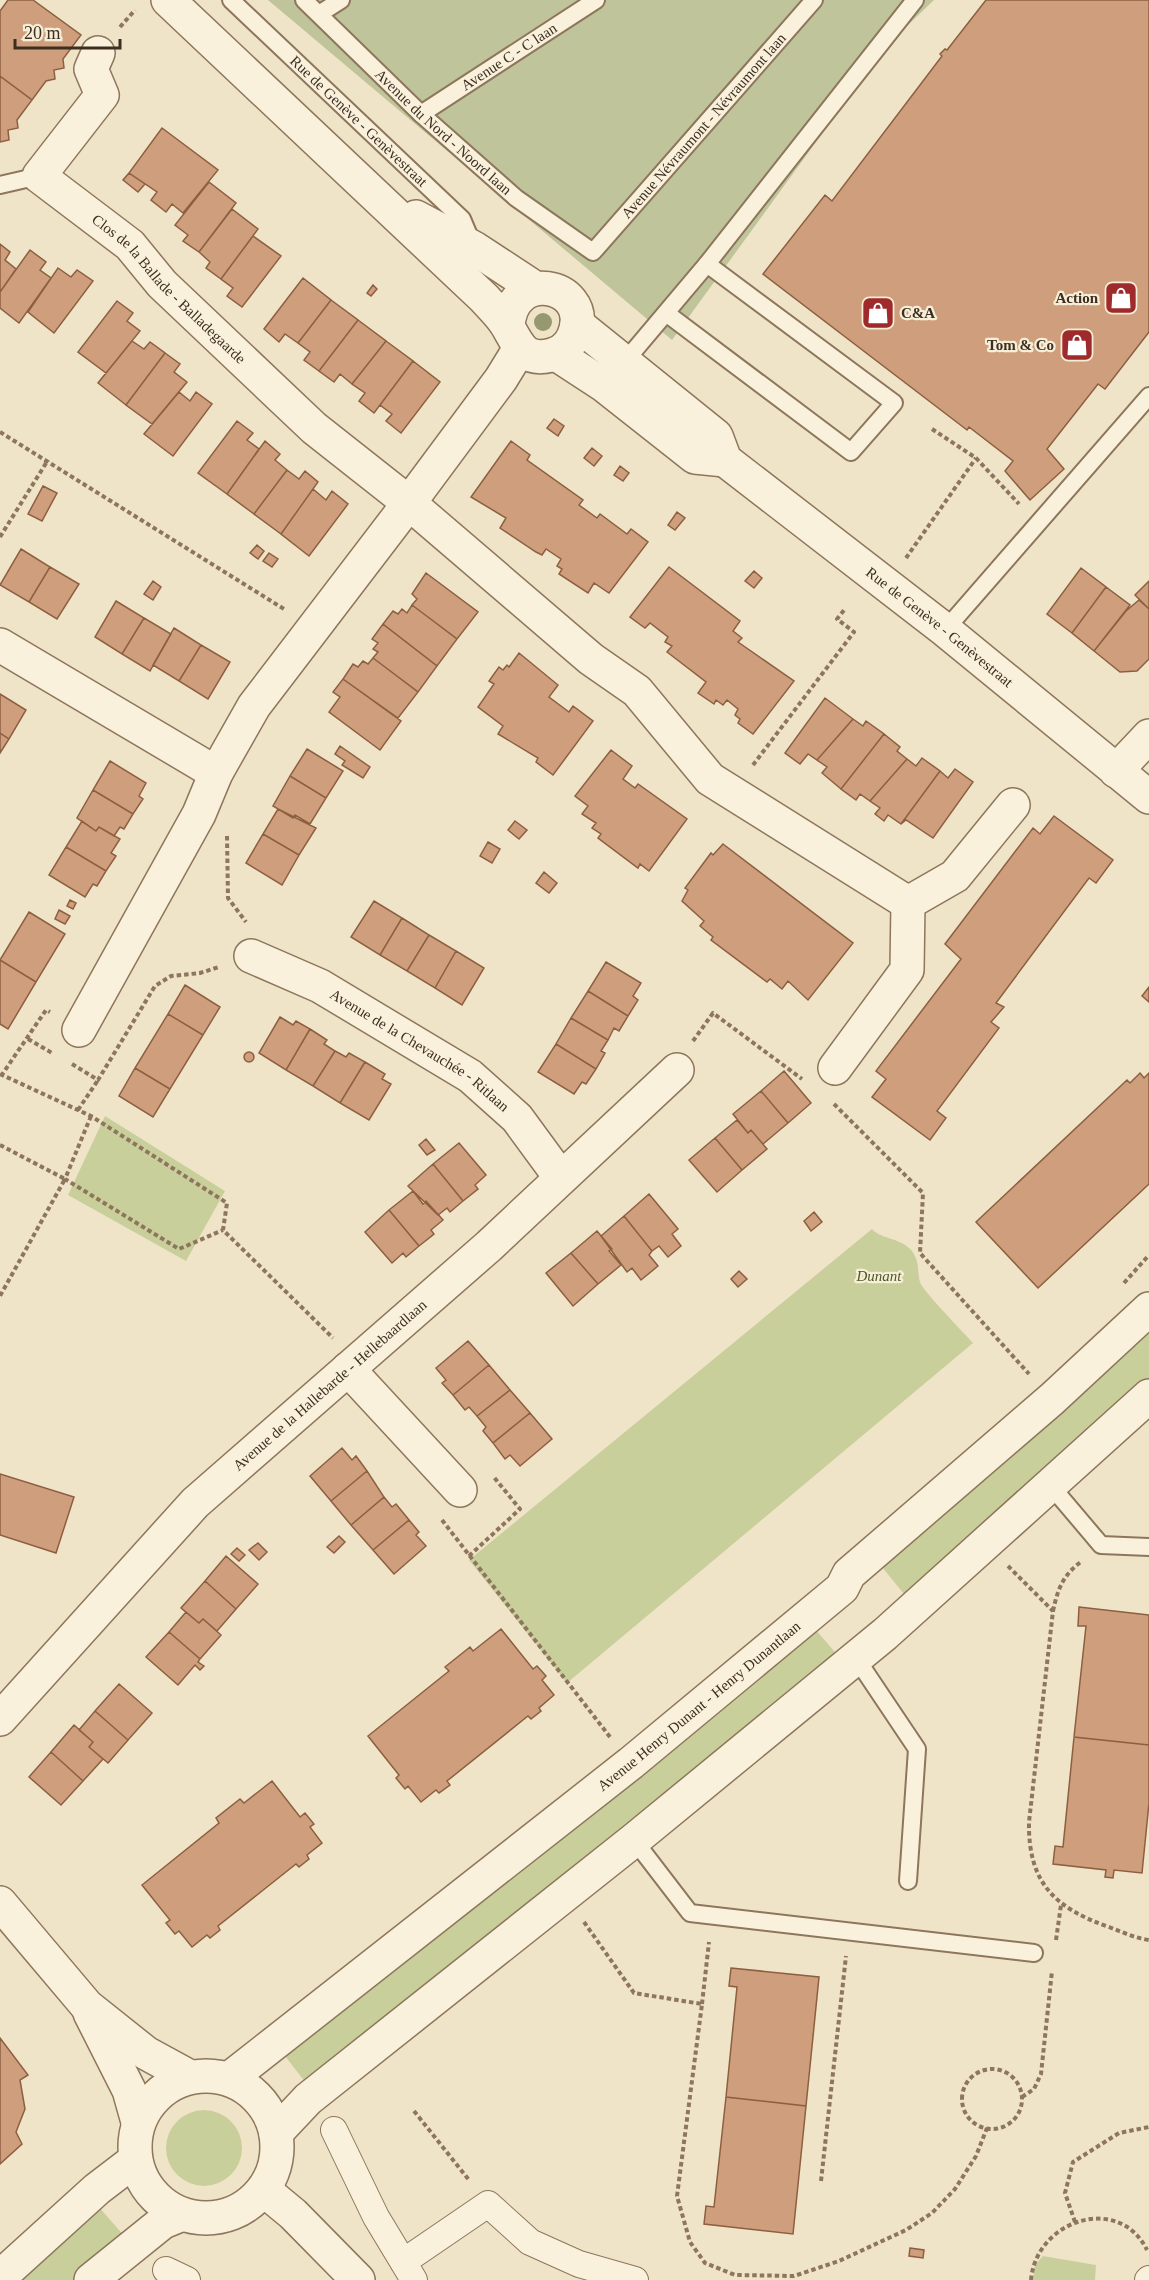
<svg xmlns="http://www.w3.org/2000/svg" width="1149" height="2280" viewBox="0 0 1149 2280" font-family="Georgia,serif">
	<rect width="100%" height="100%" fill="#f0e4c8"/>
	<path fill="#c9cf9b" d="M105 1116 225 1191 186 1261 68 1195Z
		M872 1229C882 1240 900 1237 912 1251 920 1262 917 1271 920 1282 922 1290 964 1333 973 1343L567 1683 469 1560Z
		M1149 1330V1385L908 1599 882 1567 1056 1416Z
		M815 1629 840 1658 309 2087 285 2056Z
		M166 2148a38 38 0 1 1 76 0a38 38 0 1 1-76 0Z
		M98 2206 126 2238 80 2280H21Z
		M1043 2256 1096 2265 1095 2280H1033L1035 2265Z"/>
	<path fill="#bfc49a" d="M268 0H934L885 47 672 340Z"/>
	<path fill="#cf9f7d" stroke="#8d5f41" stroke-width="1.5" d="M8 0H33L81 35 63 59 64 68 54 70 55 79 46 81 32 100 0 76V11Z
		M986 0H1149V332L1105 389 1098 384 1047 449 1064 469 1030 500 1005 471 1013 461 969 427 967 430 763 274 825 195 832 201 942 56 940 54 945 49 947 50Z
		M0 76 32 100 17 120 18 128 8 130 9 140 0 142Z
		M162 128 218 170 183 213 172 204 166 212 151 200 157 192 129 173Z
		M129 173 145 184 138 192 123 180Z
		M209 182 236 203 199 252 183 241 188 235 175 225Z
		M232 209 258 229 221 279 206 268 210 262 199 252Z
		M253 236 281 256 242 307 227 296 233 288 221 279Z
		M0 244 10 252 5 260 16 269 0 292Z
		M30 250 46 262 40 270 51 278 19 323 0 308V292Z
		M58 268 71 277 77 270 93 281 54 333 28 312Z
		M303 278 331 300 298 343 285 334 279 342 264 329Z
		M373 285 377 289 371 296 367 293Z
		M331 300 358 320 319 371 304 360 310 352 298 343Z
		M117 301 133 313 127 321 140 331 106 373 78 352Z
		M358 320 386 341 352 384 340 374 334 382 319 371Z
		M132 341 144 349 150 342 165 353 126 405 98 383Z
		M386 341 413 361 374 413 359 401 365 393 352 384Z
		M165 353 180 364 174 372 187 382 152 424 126 405Z
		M413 361 440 382 401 433 386 421 392 414 380 405Z
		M179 392 190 401 196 392 212 404 173 456 144 434Z
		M554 419 564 426 558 436 547 428Z
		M237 421 253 433 247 440 259 449 227 494 198 473Z
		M265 441 280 454 275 460 287 470 254 514 227 494Z
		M511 441 530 455 527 460 583 500 579 505 597 518 600 514 627 534 631 529 648 542 609 593 594 583 588 593 559 574 562 569 557 566 561 559 546 549 542 555 536 552 500 528 506 518 471 497Z
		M592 448 602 456 594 466 584 458Z
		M620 466 629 473 623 481 614 475Z
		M287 470 299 479 305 471 318 482 281 534 254 514Z
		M43 486 57 493 42 521 28 514Z
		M313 489 326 500 332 491 348 504 309 556 281 534Z
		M677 512 685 518 675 530 668 525Z
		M257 545 264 551 258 559 250 553Z
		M21 549 50 567 29 602 0 585Z
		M269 553 278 559 272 567 263 561Z
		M50 567 79 584 57 619 29 602Z
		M669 567 740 621 733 631 742 638 738 642 794 681 753 734 738 723 740 719 735 715 738 709 727 700 723 705 716 700 714 704 698 693 706 682 667 652 672 646 665 642 668 637 650 623 645 628 630 617Z
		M1081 568 1106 587 1072 633 1047 614Z
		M754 571 762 578 754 588 745 581Z
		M426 573 478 612 457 639 412 605 417 599 412 594Z
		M153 581 161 587 153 600 144 594Z
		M1149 581V609L1135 595Z
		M1106 587 1130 605 1094 651 1072 633Z
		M1139 600 1149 609V659L1137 671 1120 672 1094 651 1126 611Z
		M116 601 144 618 122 654 95 637Z
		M412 605 457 639 437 666 383 624 393 611 398 614 402 609 407 613Z
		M144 618 171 634 150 671 122 654Z
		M383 624 437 666 418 692 373 658 378 652 373 649 378 643 372 639Z
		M174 628 201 645 179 681 153 665Z
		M201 645 230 662 208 699 179 681Z
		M519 653 558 685 549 697 569 712 573 706 593 721 553 775 536 762 538 758 498 734 503 726 478 707 494 684 489 681 499 667 503 670 507 665 509 667Z
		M373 658 418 692 398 718 343 679 353 664 358 667 363 661 368 664Z
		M343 679 401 721 380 750 329 712 340 697 333 692Z
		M0 694 26 710 9 739 0 733Z
		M825 698 853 719 817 760 808 754 800 764 785 753Z
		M853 719 863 726 866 721 884 734 841 789 822 773 827 767 817 760Z
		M0 733 9 739 0 753Z
		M884 734 900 747 897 751 907 759 870 801 860 794 856 800 841 789Z
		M340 746 370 767 363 778 342 765 345 761 335 754Z
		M307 749 343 771 326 798 290 776Z
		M611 750 632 766 623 779 635 788 638 784 687 819 649 871 640 864 638 868 598 838 601 834 592 828 596 823 582 814 588 806 575 796Z
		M922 758 940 771 901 824 888 815 884 821 875 814 880 808 870 801 907 759 916 766Z
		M110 761 146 783 139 796 143 799 133 814 93 790Z
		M955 769 973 782 933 838 906 820 901 824 940 771 948 778Z
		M290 776 326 798 310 824 295 815 293 818 273 806Z
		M93 790 133 814 124 829 120 827 114 836 99 827 96 831 77 818Z
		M278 809 316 828 299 855 263 834Z
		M1054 816 1113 860 1096 883 1089 878 996 1003 1004 1007 991 1022 999 1028 937 1111 946 1118 930 1140 872 1097 886 1079 876 1071 961 959 945 944 1033 828 1040 834Z
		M82 821 96 831 99 827 120 839 111 853 116 856 106 871 66 847Z
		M515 821 527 830 519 839 508 830Z
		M263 834 299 855 282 885 246 863Z
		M488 842 500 849 492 863 480 856Z
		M723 844 853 943 808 1000 788 981 782 989 770 979 767 982 711 940 713 937 700 926 704 921 682 901 688 890 685 888 711 853 713 855Z
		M66 847 106 871 97 886 93 884 85 897 49 875Z
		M544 872 557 883 549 893 536 883Z
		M70 900 76 903 73 909 67 906Z
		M374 901 402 918 380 955 351 937Z
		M59 910 70 916 65 924 55 919Z
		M29 912 65 934 36 982 0 960Z
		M402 918 429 935 407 971 380 955Z
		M429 935 456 951 435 988 407 971Z
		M456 951 484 968 462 1005 435 988Z
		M0 960 36 982 8 1029 0 1024Z
		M606 962 641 983 633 996 638 1000 628 1016 588 991Z
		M185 985 220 1007 203 1035 168 1014Z
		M1149 987V1002L1142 996Z
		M588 991 628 1016 619 1031 614 1028 608 1040 571 1018Z
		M168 1014 203 1035 170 1089 135 1068Z
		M280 1017 293 1025 296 1021 310 1029 286 1070 259 1053Z
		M571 1018 608 1040 601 1051 605 1053 596 1069 556 1044Z
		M310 1029 327 1040 324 1044 335 1051 313 1086 286 1070Z
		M556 1044 596 1069 586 1084 582 1082 574 1094 538 1072Z
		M335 1051 346 1057 349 1053 365 1062 340 1103 313 1086Z
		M244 1057a5 5 0 1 1 10 0a5 5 0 1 1-10 0Z
		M365 1062 385 1074 382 1079 391 1084 369 1120 340 1103Z
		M135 1068 170 1089 153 1117 119 1096Z
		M784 1071 811 1103 788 1123 761 1091Z
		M1140 1073 1144 1078 1149 1073V1184L1038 1288 976 1222 1127 1080 1130 1083Z
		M761 1091 788 1123 763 1144 751 1130 748 1133 733 1114Z
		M737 1120 748 1133 751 1130 767 1149 742 1170 715 1138Z
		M715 1138 742 1170 717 1192 689 1160Z
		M426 1139 435 1150 427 1155 419 1145Z
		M459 1143 486 1175 475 1185 478 1189 463 1201 433 1164Z
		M433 1164 463 1201 450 1212 447 1208 438 1215 408 1186Z
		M413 1191 423 1204 426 1201 443 1220 431 1230 434 1234 419 1246 389 1210Z
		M649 1194 678 1229 672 1234 681 1246 668 1257 659 1246 652 1251 624 1216Z
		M389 1210 419 1246 406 1257 403 1253 392 1263 365 1232Z
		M814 1212 822 1222 811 1231 804 1221Z
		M624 1216 652 1251 649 1255 658 1266 641 1280 632 1268 627 1272 601 1236Z
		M597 1231 612 1249 609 1251 621 1265 598 1284 571 1253Z
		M571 1253 598 1284 573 1306 546 1273Z
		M739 1271 747 1279 738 1287 731 1279Z
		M468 1341 489 1365 453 1395 442 1383 446 1380 436 1368Z
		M489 1365 510 1390 477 1416 469 1407 465 1410 453 1395Z
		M510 1390 530 1413 493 1443 483 1431 486 1427 477 1416Z
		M530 1413 552 1439 520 1466 510 1455 505 1459 493 1443Z
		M342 1448 352 1460 356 1456 367 1471 331 1501 310 1476Z
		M367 1471 384 1497 351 1525 331 1501Z
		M0 1474 74 1497 56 1553 0 1535Z
		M384 1497 392 1507 396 1504 409 1520 373 1550 351 1525Z
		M409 1520 419 1532 416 1535 426 1546 394 1574 373 1550Z
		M339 1536 345 1542 334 1553 327 1547Z
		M258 1543 267 1552 259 1560 249 1550Z
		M237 1548 245 1555 239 1561 231 1554Z
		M226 1556 258 1584 236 1609 205 1581Z
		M205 1581 236 1609 217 1631 203 1619 199 1623 181 1608Z
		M1079 1607 1149 1615V1745L1074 1737 1086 1626H1078Z
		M186 1612 199 1623 203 1619 221 1635 200 1659 169 1632Z
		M501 1629 533 1669 537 1666 546 1676 542 1680 554 1695 539 1708 541 1711 531 1719 528 1716 447 1781 450 1785 439 1793 436 1790 421 1802 408 1786 405 1789 396 1778 399 1775 368 1736 449 1671 445 1667 470 1647 473 1651Z
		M169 1632 200 1659 198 1662 204 1666 200 1670 195 1665 178 1685 146 1657Z
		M119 1684 152 1713 128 1740 95 1711Z
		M95 1711 128 1740 108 1763 89 1747 93 1742 79 1730Z
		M74 1725 93 1742 89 1747 103 1759 83 1781 51 1752Z
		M1074 1737 1149 1745V1803L1142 1873 1114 1870 1113 1878 1105 1877 1106 1870 1053 1864 1055 1846 1063 1847Z
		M51 1752 83 1781 61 1805 29 1777Z
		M272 1781 300 1817 305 1813 314 1824 310 1827 322 1843 307 1855 309 1859 299 1867 296 1864 218 1926 220 1930 210 1938 207 1935 192 1947 179 1931 175 1934 166 1923 170 1920 142 1885 219 1823 216 1818 240 1799 244 1803Z
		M731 1968 819 1977 806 2106 726 2097 737 1987 729 1986Z
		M0 2038 28 2075 20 2080 25 2109 16 2132 22 2144 0 2164Z
		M726 2097 806 2106 793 2234 704 2224 706 2206 714 2207Z
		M910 2248 924 2250 923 2258 909 2256Z"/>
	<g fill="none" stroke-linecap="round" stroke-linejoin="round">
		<defs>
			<g id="service">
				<path id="s1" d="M231 0 462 219 473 245"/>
				<path id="s2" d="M304 0 421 114 516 198 593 252 814 0"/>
				<path d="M319 14 341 0"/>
				<path id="s3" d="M421 114 596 0"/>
				<path d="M0 185 39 176"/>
				<path d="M666 313 851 452 894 403 707 264"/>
				<path d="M621 366 707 264 915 0"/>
				<path d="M945 630 1149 396"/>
				<path d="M1051 1486 1101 1545 1149 1547"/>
				<path d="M856 1658 917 1749 908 1881"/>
				<path d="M634 1840 690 1913 1034 1953"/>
			</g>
			<path id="pedestrian" d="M334 2130 376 2217 414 2280
				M403 2262 488 2204 530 2242 579 2264 635 2280
				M166 2270 187 2280
				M1148 2280 1149 2279"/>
			<g id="minor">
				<path id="s4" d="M98 53 91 69 102 95 39 176 130 245 162 284 314 428 409 503 591 659 637 691 710 779 908 903"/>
				<path d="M0 645 216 773"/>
				<path d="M1116 771 1149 736"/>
				<path d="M908 903 955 876 1013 805"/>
				<path id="s5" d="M251 956 320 986 470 1076 517 1118 561 1178"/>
				<path d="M79 1030 199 814 216 773 254 706 409 503 501 379 520 348"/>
				<path d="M835 1068 907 970 908 903"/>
				<path d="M348 1369 460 1490"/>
				<path id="s6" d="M0 1719 195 1503 489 1246 677 1070"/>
				<path d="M0 1903 87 2006 146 2053 190 2077"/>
				<path d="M90 2013 129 2090 138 2122"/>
				<path d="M264 2190 293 2214 358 2280"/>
			</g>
			<g id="tertiary">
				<path d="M168 0 484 298C492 307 502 316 508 327 519 346 524 362 552 355 565 352 573 341 576 329 588 284 511 267 508 327"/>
				<path d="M416 217 474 248 535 288"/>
				<path id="s7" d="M577 324 716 436 725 460 945 630 1149 797"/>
				<path d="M556 354 605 386 695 457 725 460"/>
				<circle cx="206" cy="2147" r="71"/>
				<path id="s8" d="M229 2079 631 1763 842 1588 849 1574 1052 1399 1149 1309"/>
				<path d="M276 2133 308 2099 634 1840 885 1634 1149 1396"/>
				<path d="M0 2277 97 2189 135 2160"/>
				<path d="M91 2280 163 2222 180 2215"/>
			</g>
		</defs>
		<use href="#service" stroke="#8d765c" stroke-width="20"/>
		<use href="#pedestrian" stroke="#8d765c" stroke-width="28"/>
		<use href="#minor" stroke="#8d765c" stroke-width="36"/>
		<use href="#tertiary" stroke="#8d765c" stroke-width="36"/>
		<path stroke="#8d765c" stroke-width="4" stroke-dasharray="4.5 3" stroke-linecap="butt" d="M120 27 135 10
			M932 429 976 458 1019 504
			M0 432 284 609
			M0 537 48 460
			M906 558 976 458
			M753 765 854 632 837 619 845 609
			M227 836 228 898 246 922
			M28 1039 52 1053
			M693 1041 713 1013 802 1079
			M72 1064 98 1080 155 986 171 976 200 973 219 967
			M0 1074 91 1116 227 1203 223 1230 333 1338
			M1 1076 46 1010 50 1012
			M834 1104 923 1193 920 1253 1029 1374
			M78 1110 98 1080
			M91 1116 65 1179 179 1249 223 1230
			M0 1145 65 1179 0 1296
			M1124 1283 1149 1255
			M442 1520 610 1737
			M469 1556 520 1509 493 1476
			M1008 1566 1053 1611 1029 1822C1028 1882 1054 1908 1109 1927 1122 1932 1135 1938 1149 1940
			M1053 1611C1058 1588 1063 1575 1082 1561
			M584 1922 634 1993 702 2004 677 2196 690 2242 705 2263 735 2275 794 2276 839 2261 906 2230 932 2213 955 2189 976 2156 987 2128
			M1056 1940 1061 1905
			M702 2004 709 1942
			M962 2099a30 30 0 1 1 60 0a30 30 0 1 1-60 0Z
			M1022 2097 1034 2089 1041 2074 1052 1971
			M414 2111 469 2180
			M821 2181 846 1956
			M1075 2222 1065 2193 1073 2162 1119 2133 1149 2127
			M1031 2280C1036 2220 1119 2193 1147 2250"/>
		<use href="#service" stroke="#faf1dc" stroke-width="16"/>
		<use href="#pedestrian" stroke="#faf1dc" stroke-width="26"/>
		<use href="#minor" stroke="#faf1dc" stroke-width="33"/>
		<use href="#tertiary" stroke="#faf1dc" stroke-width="33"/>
	</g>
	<circle fill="#96986f" cx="543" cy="322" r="9"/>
	<defs>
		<symbol id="shop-square" viewBox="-11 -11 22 22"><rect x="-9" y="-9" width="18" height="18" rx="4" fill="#9e2a2b" stroke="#f7eed8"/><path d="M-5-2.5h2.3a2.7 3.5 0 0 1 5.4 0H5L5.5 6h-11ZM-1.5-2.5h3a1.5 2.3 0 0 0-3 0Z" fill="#fff"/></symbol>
	</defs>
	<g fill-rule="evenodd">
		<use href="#shop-square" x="1102" y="279" width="38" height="38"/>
		<use href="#shop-square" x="859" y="294" width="38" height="38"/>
		<use href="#shop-square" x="1058" y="326" width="38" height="38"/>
	</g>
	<g text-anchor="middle" stroke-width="4.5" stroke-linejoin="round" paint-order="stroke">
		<g font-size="15" fill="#3d2e20" stroke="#f7eed8">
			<text dy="5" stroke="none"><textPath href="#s3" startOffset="105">Avenue C - C laan</textPath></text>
			<text dy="5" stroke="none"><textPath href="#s1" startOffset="176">Rue de Genève - Genèvestraat</textPath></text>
			<text dy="5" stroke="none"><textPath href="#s2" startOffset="552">Avenue Névraumont - Névraumont laan</textPath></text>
			<text dy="5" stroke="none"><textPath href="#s2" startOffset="192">Avenue du Nord - Noord laan</textPath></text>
			<text dy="5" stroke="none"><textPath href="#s4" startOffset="321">Clos de la Ballade - Balladegaarde</textPath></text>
			<text dy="5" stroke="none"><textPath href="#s7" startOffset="476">Rue de Genève - Genèvestraat</textPath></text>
			<text dy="5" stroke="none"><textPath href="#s5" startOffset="194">Avenue de la Chevauchée - Ritlaan</textPath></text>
			<text dy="5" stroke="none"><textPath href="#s6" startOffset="470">Avenue de la Hallebarde - Hellebaardlaan</textPath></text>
			<text dy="5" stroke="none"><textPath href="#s8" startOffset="600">Avenue Henry Dunant - Henry Dunantlaan</textPath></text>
		</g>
		<g font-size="15" font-weight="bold" fill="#3d2e20" stroke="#f7eed8" text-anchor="end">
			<text x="1098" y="303">Action</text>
			<text x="901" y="318" text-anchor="start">C&amp;A</text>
			<text x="1054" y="350">Tom &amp; Co</text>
		</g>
		<g font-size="15" font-style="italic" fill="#4d5a26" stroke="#f7eed8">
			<text x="879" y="1281">Dunant</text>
		</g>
	</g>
	<path d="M15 39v9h105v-9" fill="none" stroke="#3d2e20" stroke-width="3"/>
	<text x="24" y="39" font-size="18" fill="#3d2e20" stroke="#f7eed8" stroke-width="4.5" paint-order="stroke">20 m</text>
</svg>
